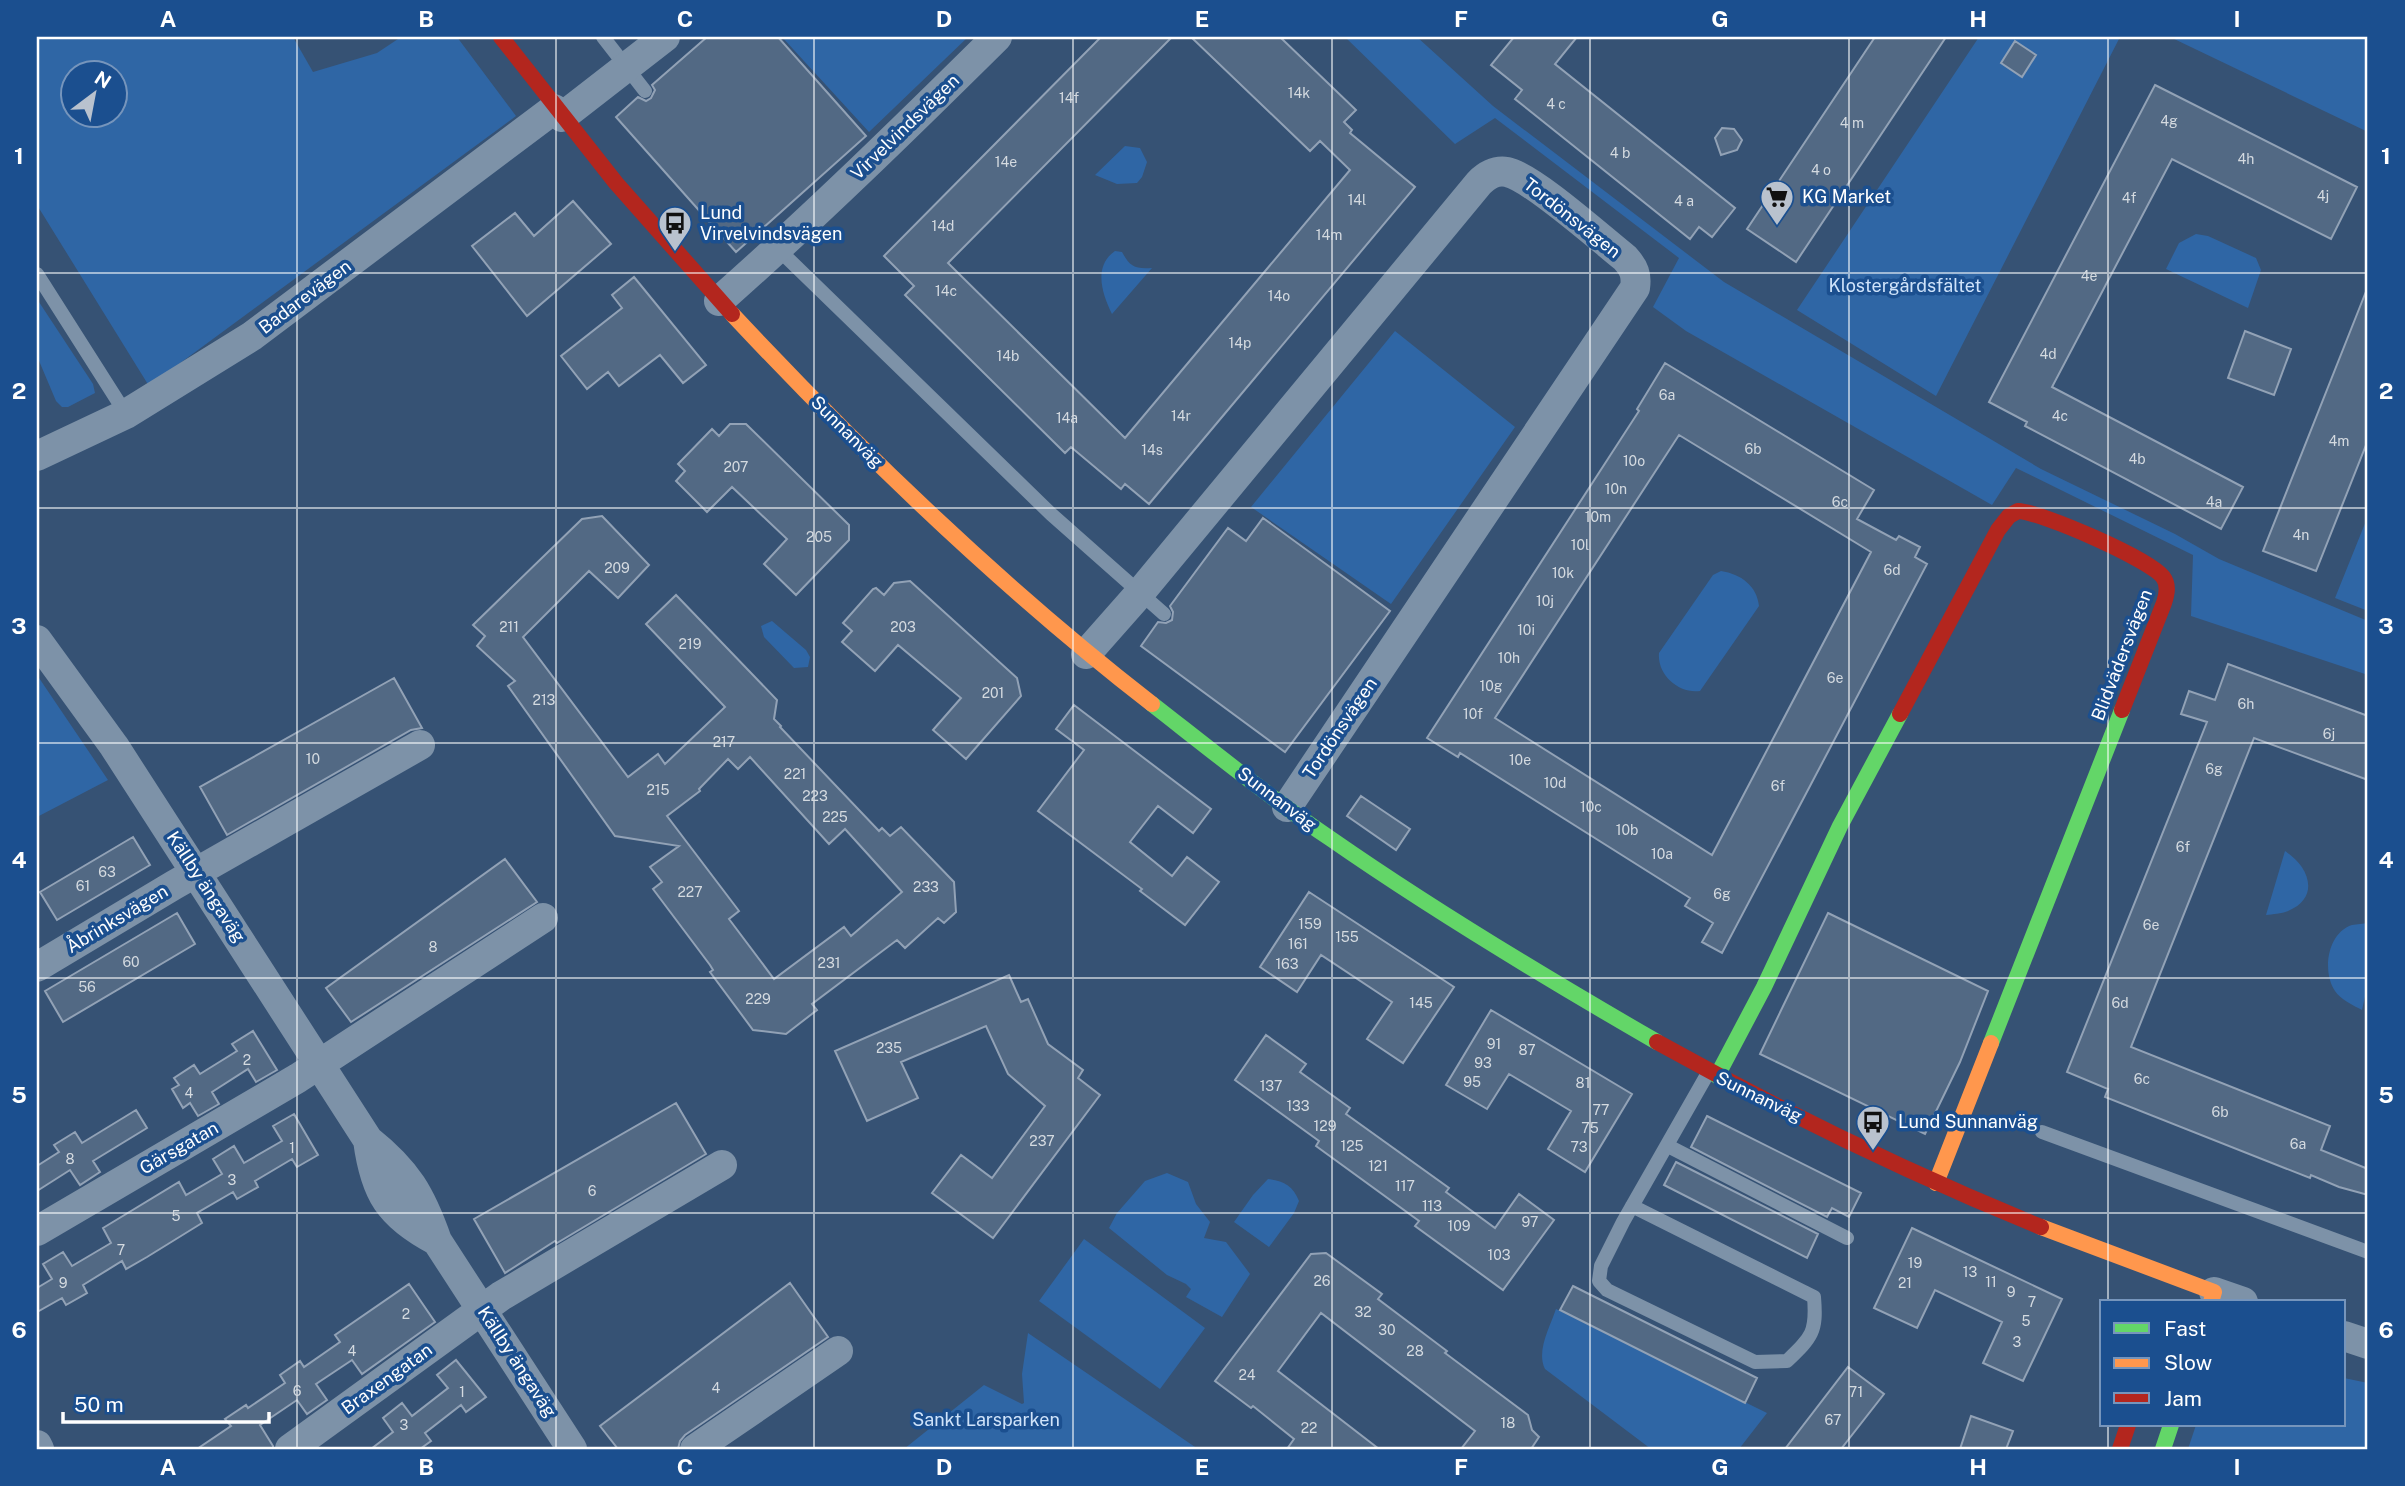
<svg xmlns="http://www.w3.org/2000/svg" width="2405" height="1486" viewBox="0 0 2405 1486" font-family="'Public Sans',sans-serif">
	<rect width="100%" height="100%" fill="#365274"/>
	<path fill="#2f66a5" fill-rule="evenodd" d="M37 37H293L313 72 377 53 401 37H457L516 116 149 386 37 205ZM74 74H116V116H74Z
		M782 37H968L869 132Z
		M1345 37H1417L1493 106 1724 282 2041 469 2175 534 2219 559 2368 621V675L2191 616 2193 555 2016 468 1992 505 1686 331 1653 307 1679 258 1495 118 1455 144Z
		M1979 37H2120L1936 396 1797 310Z
		M2170 37H2368V132Z
		M1125 146 1140 148 1147 162 1142 177 1137 183 1117 184 1095 175Z
		M2196 234 2208 236 2256 258 2261 270 2248 308 2166 269 2179 243Z
		M1115 251 1122 252C1130 267 1135 269 1152 268L1112 314C1102 294 1093 266 1115 251Z
		M37 299 93 384 95 393 68 407H62L56 401 37 356Z
		M1395 331 1515 427 1391 604 1251 507Z
		M2368 516V611L2335 598Z
		M1721 571C1741 574 1757 586 1759 606L1700 691C1679 694 1657 675 1659 653L1713 575Z
		M772 621 806 650 810 657 808 667 794 668 764 637 761 626Z
		M37 675 108 780 37 817Z
		M2285 851C2309 866 2321 897 2288 911 2281 914 2273 914 2266 915Z
		M2368 923V983L2362 1010C2354 1006 2340 999 2335 991 2322 972 2327 933 2352 925 2357 924 2363 924 2368 923Z
		M1167 1173 1188 1182 1196 1204 1210 1222 1204 1238 1226 1242 1250 1274 1222 1317 1186 1297 1191 1289 1186 1284 1167 1275 1109 1228 1117 1213 1145 1181Z
		M1268 1179C1284 1181 1293 1186 1299 1201L1294 1213 1269 1247 1234 1222 1253 1195Z
		M1084 1239 1205 1328 1160 1389 1039 1301Z
		M1556 1309 1767 1413 1739 1449H1651L1545 1369C1536 1351 1550 1327 1556 1309Z
		M1028 1333 1198 1449H1199H904L984 1385 1022 1404 1024 1403 1022 1374Z
		M2344 1378 2368 1383V1449H2188L2196 1425H2344Z"/>
	<path fill="#526984" stroke="#92a2b6" stroke-width="2" fill-rule="evenodd" d="M707 37H778L866 136 736 252 616 117 638 97 646 101 651 98 655 90 652 85Z
		M1101 37H1172L948 263 1125 438 1350 170 1320 141 1310 151 1191 37H1280L1356 110 1344 122 1352 130 1350 133 1415 187 1149 504 1125 484 1121 489 1071 447 1065 453 905 295 914 286 884 256Z
		M1514 37H1577L1555 64 1735 208 1712 237 1699 227 1690 239 1515 99 1522 90 1491 65Z
		M1875 37H1946L1796 262 1747 229Z
		M2015 41 2036 55 2022 77 2001 63Z
		M2155 85 2357 187 2331 239 2172 159 2052 387 2243 487 2221 529 2025 426 2027 422 1989 402Z
		M1722 128 1734 129 1742 140 1737 150 1721 155 1715 138Z
		M573 201 611 244 527 316 472 246 515 213 534 236Z
		M634 277 706 365 683 383 660 355 619 386 608 372 587 389 561 356 622 308 612 295Z
		M2367 289 2368 440 2316 571 2263 551Z
		M2245 331 2291 349 2274 395 2228 378Z
		M1665 363 1874 490 1857 519 1896 540 1899 536 1920 547 1915 557 1927 564 1722 953 1702 942 1713 923 1685 906 1690 898 1460 753 1458 757 1427 738 1639 411 1637 409ZM1679 435 1871 552 1712 855 1495 718Z
		M730 424H746L849 525V540L796 595 764 564 787 539 732 487 707 512 676 481 685 471 678 464 712 429 719 436Z
		M602 516 649 565 618 598 589 571 523 637 628 777 658 754 665 764 725 707 646 624 676 595 777 700 774 719 781 726 780 727 879 831 882 828 890 836 901 827 954 882 956 912 944 923 938 918 905 948 897 940 812 1004 817 1010 786 1034 753 1030 710 972 713 970 710 965 653 889 662 882 650 867 679 846 615 836 508 686 515 681 477 646 485 636 473 625 582 519ZM750 757 829 844 845 829 902 892 851 936 844 927 774 979 729 919 739 911 667 816 700 791 699 789 728 759 738 769Z
		M1263 518 1390 611 1285 752 1141 646 1158 622 1166 623 1172 620 1173 612 1170 606 1228 528 1246 541Z
		M910 581 1017 678 1021 696 966 759 933 730 961 698 898 645 875 671 842 642 852 631 843 623 873 589 876 588 884 595 894 583Z
		M2228 664 2368 716V780L2254 738 2131 1047 2330 1126 2321 1150 2368 1169V1195L2339 1187 2311 1175 2310 1178 2105 1097 2108 1089 2067 1072 2207 722 2181 714 2189 691 2215 700Z
		M394 678 422 728 411 730 227 835 200 787Z
		M1074 705 1211 809 1193 833 1158 806 1130 842 1172 876 1187 857 1219 882 1185 925 1140 891 1142 889 1038 811 1084 750 1056 729Z
		M1361 796 1410 829 1396 850 1347 816Z
		M133 837 150 865 57 920 40 892Z
		M505 859 537 902 351 1022 326 988Z
		M1309 892 1454 987 1403 1063 1367 1039 1392 1002 1321 955 1297 992 1260 967Z
		M177 913 195 944 63 1022 45 991Z
		M1828 913 1988 991 1960 1062 1925 1134 1760 1054Z
		M1009 975 1021 1002 1028 999 1048 1044 1083 1070 1078 1078 1100 1095 993 1238 932 1193 961 1155 992 1178 1045 1106 1008 1074 986 1026 901 1062 918 1098 867 1121 835 1051Z
		M1491 1010 1632 1094 1585 1172 1548 1149 1571 1111 1509 1074 1487 1109 1446 1085Z
		M253 1031 277 1070 256 1082 248 1069 212 1092 219 1104 198 1116 190 1103 183 1108 172 1089 179 1085 174 1078 194 1065 200 1074 237 1051 232 1044Z
		M1266 1035 1306 1064 1300 1072 1350 1108 1346 1114 1449 1188 1446 1192 1495 1228 1519 1194 1554 1220 1503 1290 1415 1226 1419 1221 1316 1146 1319 1141 1235 1080Z
		M676 1103 706 1154 557 1243 555 1241 505 1273 474 1219Z
		M136 1110 147 1128 93 1161 100 1172 80 1185 70 1170 37 1191V1166L59 1152 54 1145 75 1132 82 1143Z
		M294 1114 318 1155 297 1167 292 1159 255 1181 258 1187 237 1199 233 1192 197 1213 202 1223 147 1257 126 1269 122 1261 83 1285 87 1293 66 1305 62 1298 37 1312V1288L52 1279 43 1264 63 1252 72 1266 111 1243 103 1228 179 1182 186 1195 222 1174 213 1159 234 1146 244 1163 282 1141 273 1126Z
		M1707 1116 1861 1193 1849 1217 1832 1208 1827 1217 1691 1147Z
		M1676 1162 1818 1234 1807 1258 1664 1185Z
		M1912 1228 2062 1299 2023 1381 1983 1363 2002 1322 1935 1290 1917 1328 1874 1308Z
		M1326 1253 1382 1294 1378 1299 1447 1351 1445 1353 1528 1415 1532 1430 1539 1437 1531 1449H1461L1475 1431 1321 1313 1278 1371 1379 1449H1287L1294 1439 1253 1406 1251 1408 1215 1381 1311 1254Z
		M790 1283 828 1337 685 1435 680 1441 678 1449H618L600 1426Z
		M409 1284 435 1322 362 1374 352 1360 316 1384 327 1400 307 1414 297 1400 260 1425 273 1446V1449H197L231 1426 225 1419 246 1405 248 1408 285 1383 280 1375 300 1361 304 1367 340 1342 335 1335Z
		M1573 1286 1757 1378 1745 1403 1560 1310Z
		M456 1360 486 1397 466 1412 461 1405 425 1433 431 1441 420 1449H371L393 1432 383 1418 402 1403 412 1416 448 1388 437 1375Z
		M1848 1367 1884 1394 1841 1449H1785Z
		M1971 1416 2013 1431 2006 1449H1960Z"/>
	<g fill="none" stroke-linecap="round" stroke-linejoin="round">
		<path stroke="#7d92a8" stroke-width="14" d="M603 37 645 91
			M778 249 1051 514 1164 614
			M37 274 126 414
			M2042 1132 2368 1252
			M1668 1146 1847 1238
			M1632 1206 1814 1297C1817 1332 1812 1337 1787 1361L1755 1362 1607 1290 1599 1281 1601 1266 1623 1222 1708 1073"/>
		<path stroke="#7d92a8" stroke-width="30" d="M562 117 665 37
			M719 301C815 216 906 127 997 37
			M37 456 126 414 252 336 554 109
			M37 640 114 746 368 1140C407 1171 421 1195 437 1241L572 1449
			M1086 654 1139 594 1479 183C1487 175 1495 170 1507 172 1532 177 1602 240 1625 258 1634 268 1637 275 1635 288L1287 807
			M37 967 174 885 420 745
			M368 1140C375 1193 389 1216 437 1241
			M37 1231 298 1078 543 918
			M2214 1292 2243 1302
			M2344 1336 2368 1344
			M37 1445 39 1449
			M290 1449 501 1296 722 1165
			M695 1449 838 1351"/>
		<path stroke="#63d668" stroke-width="16" d="M1152 704C1211 750 1269 797 1331 839 1436 912 1546 978 1657 1042
			M1991 1043 2122 710
			M1717 1076 1764 987 1840 826 1900 714
			M2163 1449 2171 1425"/>
		<path stroke="#ff974d" stroke-width="16" d="M732 314C863 454 1000 586 1152 704
			M1936 1183 1991 1043
			M2041 1227 2214 1292 2211 1302"/>
		<path stroke="#b3261e" stroke-width="16" d="M501 37 616 183 732 314
			M1900 714 1998 530 2009 516 2018 511C2042 512 2149 559 2163 577 2169 585 2167 594 2164 603L2122 710
			M1657 1042C1781 1111 1909 1173 2041 1227
			M2120 1449 2128 1425"/>
	</g>
	<path fill="none" stroke="#fff" stroke-width="2" stroke-opacity="0.55" d="M297 37V1449M556 37V1449M814 37V1449M1073 37V1449M1332 37V1449M1590 37V1449M1849 37V1449M2108 37V1302M37 273H2368M37 508H2368M37 743H2368M37 978H2368M37 1213H2368M2108 1425V1449"/>
	<defs>
		<symbol id="supermarket-pin" viewBox="-11 -11 22 30"><path d="M0 17L-7.5 6A9.5 9.5 0 1 1 7.5 6Z" fill="#b9c2ce" stroke="#1b4f8f"/><path d="M-6-5.5h2.5l.6 2H6L4.5 2H-2.5L-4.4-4H-6ZM-1.5 3.2a1.3 1.3 0 1 0 .1 0ZM3 3.2a1.3 1.3 0 1 0 .1 0Z" fill="#111"/></symbol>
		<symbol id="bus-pin" viewBox="-11 -11 22 30"><path d="M0 17L-7.5 6A9.5 9.5 0 1 1 7.5 6Z" fill="#b9c2ce" stroke="#1b4f8f"/><path d="M-5-6H5V4H4V6H2V4H-2V6H-4V4H-5ZM-3.5-4V0h7V-4ZM-3.5 1.2v1.5H-2V1.2ZM2 1.2v1.5H3.5V1.2Z" fill="#111"/></symbol>
	</defs>
	<g fill-rule="evenodd">
		<use href="#supermarket-pin" x="1758" y="178" width="38" height="52"/>
		<use href="#bus-pin" x="656" y="204" width="38" height="52"/>
		<use href="#bus-pin" x="1854" y="1103" width="38" height="52"/>
	</g>
	<g text-anchor="middle" stroke-width="7" stroke-linejoin="round" paint-order="stroke">
		<g font-size="14" fill="#d4dae0">
			<text x="1299" y="98">14k</text>
			<text x="1069" y="103">14f</text>
			<text x="1556" y="109">4 c</text>
			<text x="2169" y="126">4g</text>
			<text x="1852" y="128">4 m</text>
			<text x="1620" y="158">4 b</text>
			<text x="2246" y="164">4h</text>
			<text x="1006" y="167">14e</text>
			<text x="1821" y="175">4 o</text>
			<text x="2323" y="201">4j</text>
			<text x="2129" y="203">4f</text>
			<text x="1357" y="205">14l</text>
			<text x="1684" y="206">4 a</text>
			<text x="943" y="231">14d</text>
			<text x="1329" y="240">14m</text>
			<text x="2089" y="281">4e</text>
			<text x="946" y="296">14c</text>
			<text x="1279" y="301">14o</text>
			<text x="1240" y="348">14p</text>
			<text x="2048" y="359">4d</text>
			<text x="1008" y="361">14b</text>
			<text x="1667" y="400">6a</text>
			<text x="1181" y="421">14r</text>
			<text x="2060" y="421">4c</text>
			<text x="1067" y="423">14a</text>
			<text x="2339" y="446">4m</text>
			<text x="1753" y="454">6b</text>
			<text x="1152" y="455">14s</text>
			<text x="2137" y="464">4b</text>
			<text x="1634" y="466">10o</text>
			<text x="736" y="472">207</text>
			<text x="1616" y="494">10n</text>
			<text x="1840" y="507">6c</text>
			<text x="2214" y="507">4a</text>
			<text x="1598" y="522">10m</text>
			<text x="2301" y="540">4n</text>
			<text x="819" y="542">205</text>
			<text x="1580" y="550">10l</text>
			<text x="617" y="573">209</text>
			<text x="1892" y="575">6d</text>
			<text x="1563" y="578">10k</text>
			<text x="1545" y="606">10j</text>
			<text x="509" y="632">211</text>
			<text x="903" y="632">203</text>
			<text x="1526" y="635">10i</text>
			<text x="690" y="649">219</text>
			<text x="1509" y="663">10h</text>
			<text x="1835" y="683">6e</text>
			<text x="1491" y="691">10g</text>
			<text x="993" y="698">201</text>
			<text x="544" y="705">213</text>
			<text x="2246" y="709">6h</text>
			<text x="1473" y="719">10f</text>
			<text x="2329" y="739">6j</text>
			<text x="724" y="747">217</text>
			<text x="313" y="764">10</text>
			<text x="1520" y="765">10e</text>
			<text x="2214" y="774">6g</text>
			<text x="795" y="779">221</text>
			<text x="1555" y="788">10d</text>
			<text x="1778" y="791">6f</text>
			<text x="658" y="795">215</text>
			<text x="815" y="801">223</text>
			<text x="1591" y="812">10c</text>
			<text x="835" y="822">225</text>
			<text x="1627" y="835">10b</text>
			<text x="2183" y="852">6f</text>
			<text x="1662" y="859">10a</text>
			<text x="107" y="877">63</text>
			<text x="83" y="891">61</text>
			<text x="926" y="892">233</text>
			<text x="690" y="897">227</text>
			<text x="1722" y="899">6g</text>
			<text x="1310" y="929">159</text>
			<text x="2151" y="930">6e</text>
			<text x="1347" y="942">155</text>
			<text x="1298" y="949">161</text>
			<text x="433" y="952">8</text>
			<text x="131" y="967">60</text>
			<text x="829" y="968">231</text>
			<text x="1287" y="969">163</text>
			<text x="87" y="992">56</text>
			<text x="758" y="1004">229</text>
			<text x="1421" y="1008">145</text>
			<text x="2120" y="1008">6d</text>
			<text x="1494" y="1049">91</text>
			<text x="889" y="1053">235</text>
			<text x="1527" y="1055">87</text>
			<text x="247" y="1065">2</text>
			<text x="1483" y="1068">93</text>
			<text x="2142" y="1084">6c</text>
			<text x="1472" y="1087">95</text>
			<text x="1583" y="1088">81</text>
			<text x="1271" y="1091">137</text>
			<text x="189" y="1098">4</text>
			<text x="1298" y="1111">133</text>
			<text x="1601" y="1115">77</text>
			<text x="2220" y="1117">6b</text>
			<text x="1325" y="1131">129</text>
			<text x="1590" y="1133">75</text>
			<text x="1042" y="1146">237</text>
			<text x="2298" y="1149">6a</text>
			<text x="1352" y="1151">125</text>
			<text x="1579" y="1152">73</text>
			<text x="292" y="1153">1</text>
			<text x="70" y="1164">8</text>
			<text x="1378" y="1171">121</text>
			<text x="232" y="1185">3</text>
			<text x="1405" y="1191">117</text>
			<text x="592" y="1196">6</text>
			<text x="1432" y="1211">113</text>
			<text x="176" y="1221">5</text>
			<text x="1530" y="1227">97</text>
			<text x="1459" y="1231">109</text>
			<text x="121" y="1255">7</text>
			<text x="1499" y="1260">103</text>
			<text x="1915" y="1268">19</text>
			<text x="1970" y="1277">13</text>
			<text x="1322" y="1286">26</text>
			<text x="1991" y="1287">11</text>
			<text x="63" y="1288">9</text>
			<text x="1905" y="1288">21</text>
			<text x="2011" y="1297">9</text>
			<text x="2032" y="1307">7</text>
			<text x="1363" y="1317">32</text>
			<text x="406" y="1319">2</text>
			<text x="2026" y="1326">5</text>
			<text x="1387" y="1335">30</text>
			<text x="2017" y="1347">3</text>
			<text x="352" y="1356">4</text>
			<text x="1415" y="1356">28</text>
			<text x="1247" y="1380">24</text>
			<text x="716" y="1393">4</text>
			<text x="297" y="1396">6</text>
			<text x="462" y="1397">1</text>
			<text x="1856" y="1397">71</text>
			<text x="1833" y="1425">67</text>
			<text x="1508" y="1428">18</text>
			<text x="404" y="1430">3</text>
			<text x="1309" y="1433">22</text>
		</g>
		<g font-size="18" fill="#fff" stroke="#1b4f8f">
			<text transform="translate(905 127) rotate(-44)" y="6">Virvelvindsvägen</text>
			<text transform="translate(1572 218) rotate(38)" y="6">Tordönsvägen</text>
			<text transform="translate(305 297) rotate(-37)" y="6">Badarevägen</text>
			<text transform="translate(847 432) rotate(45)" y="6">Sunnanväg</text>
			<text transform="translate(2122 655) rotate(-69)" y="6">Blidvädersvägen</text>
			<text transform="translate(1340 728) rotate(-56)" y="6">Tordönsvägen</text>
			<text transform="translate(1277 799) rotate(37)" y="6">Sunnanväg</text>
			<text transform="translate(206 887) rotate(57)" y="6">Källby ängaväg</text>
			<text transform="translate(117 919) rotate(-31)" y="6">Åbrinksvägen</text>
			<text transform="translate(1759 1097) rotate(26)" y="6">Sunnanväg</text>
			<text transform="translate(179 1148) rotate(-30)" y="6">Gärsgatan</text>
			<text transform="translate(517 1362) rotate(57)" y="6">Källby ängaväg</text>
			<text transform="translate(387 1379) rotate(-36)" y="6">Braxengatan</text>
		</g>
		<g font-size="18" fill="#fff" stroke="#1b4f8f" text-anchor="start">
			<text x="1802" y="203">KG Market</text>
			<text x="700" y="219">Lund<tspan x="700" dy="21">Virvelvindsvägen</tspan></text>
			<text x="1898" y="1128">Lund Sunnanväg</text>
		</g>
		<g font-size="18" fill="#cfe3fa" stroke="#1b4f8f">
			<text x="1905" y="292">Klostergårdsfältet</text>
			<text x="986" y="1426">Sankt Larsparken</text>
		</g>
	</g>
	<rect width="2405" height="1486" fill="none" stroke="#1b4f8f" stroke-width="77"/>
	<rect x="2100" y="1300" width="245" height="126" fill="#1b4f8f" stroke="#7695bc" stroke-width="2"/>
	<rect x="2114" y="1323" width="35" height="10" fill="#63d668" stroke="#7695bc" stroke-width="2"/>
	<text x="2164" y="1336" font-size="21" fill="#ffffff">Fast</text>
	<rect x="2114" y="1358" width="35" height="10" fill="#ff974d" stroke="#7695bc" stroke-width="2"/>
	<text x="2164" y="1370" font-size="21" fill="#ffffff">Slow</text>
	<rect x="2114" y="1393" width="35" height="10" fill="#b3261e" stroke="#7695bc" stroke-width="2"/>
	<text x="2164" y="1406" font-size="21" fill="#ffffff">Jam</text>
	<g transform="translate(94 94) rotate(32)"><circle r="33" fill="#1b4f8f" stroke="#7695bc" stroke-width="2"/>
	<path d="M0-5L12 26L0 18L-12 26Z" fill="#b9c2ce"/>
	<text y="-10" font-size="19" font-weight="bold" text-anchor="middle" fill="#ffffff">N</text>
	</g>
	<path d="M63 1412v10h206v-10" fill="none" stroke="#ffffff" stroke-width="3.5"/>
	<text x="74" y="1412" font-size="21" fill="#ffffff" stroke="#1b4f8f" stroke-width="5" paint-order="stroke">50 m</text>
	<rect x="38" y="38" width="2328" height="1410" fill="none" stroke="#fff" stroke-width="2.5"/>
	<g font-size="23" text-anchor="middle" font-weight="bold" fill="#fff">
		<text x="168" y="27">A</text>
		<text x="426" y="27">B</text>
		<text x="685" y="27">C</text>
		<text x="944" y="27">D</text>
		<text x="1202" y="27">E</text>
		<text x="1461" y="27">F</text>
		<text x="1720" y="27">G</text>
		<text x="1978" y="27">H</text>
		<text x="2237" y="27">I</text>
		<text x="19" y="164">1</text>
		<text x="2386" y="164">1</text>
		<text x="19" y="399">2</text>
		<text x="2386" y="399">2</text>
		<text x="19" y="634">3</text>
		<text x="2386" y="634">3</text>
		<text x="19" y="868">4</text>
		<text x="2386" y="868">4</text>
		<text x="19" y="1103">5</text>
		<text x="2386" y="1103">5</text>
		<text x="19" y="1338">6</text>
		<text x="2386" y="1338">6</text>
		<text x="168" y="1475">A</text>
		<text x="426" y="1475">B</text>
		<text x="685" y="1475">C</text>
		<text x="944" y="1475">D</text>
		<text x="1202" y="1475">E</text>
		<text x="1461" y="1475">F</text>
		<text x="1720" y="1475">G</text>
		<text x="1978" y="1475">H</text>
		<text x="2237" y="1475">I</text>
	</g>
</svg>
